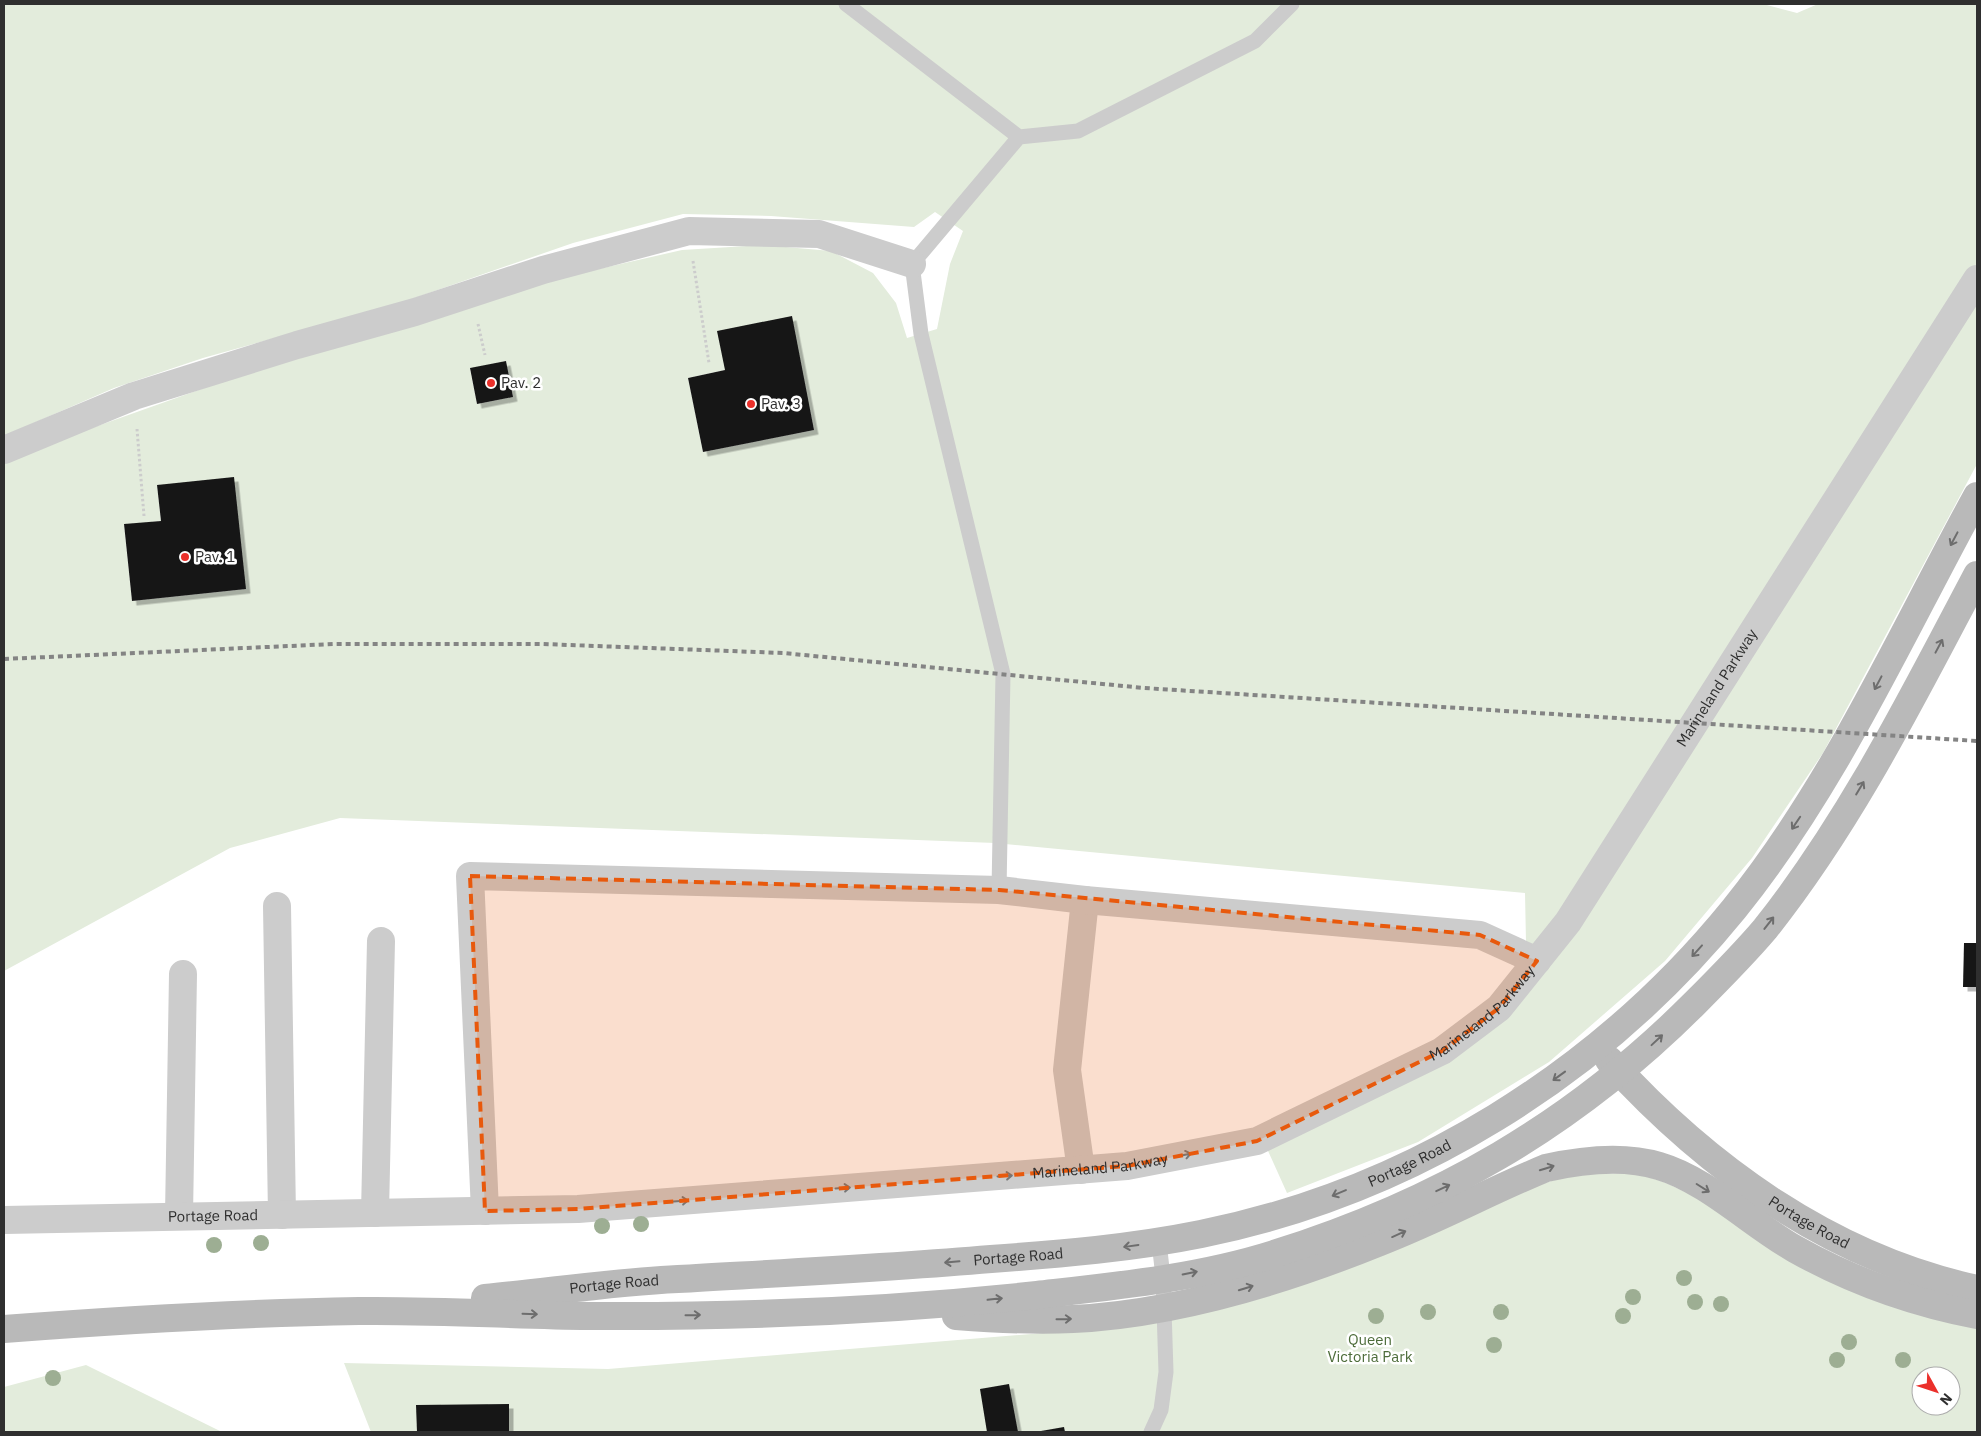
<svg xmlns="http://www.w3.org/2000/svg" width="1981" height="1436" viewBox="0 0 1981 1436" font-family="'IBM Plex Sans',sans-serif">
	<defs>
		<filter id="shadow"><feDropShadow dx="4.5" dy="4.5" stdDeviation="0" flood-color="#0004"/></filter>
	</defs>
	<rect width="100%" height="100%" fill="#fff"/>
	<path fill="#e3ecdc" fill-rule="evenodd" d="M4 4H1763L1797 13 1818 4H1977V464L1823 753 1752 858 1665 961 1549 1062 1418 1142 1287 1193 1264 1142 1527 992 1525 893 995 843 340 818 230 848 4 971V464L44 445 255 370 568 276 682 250 763 245 831 251 873 273 896 303 907 338 937 329 950 264 963 231 935 212 914 227 771 216 683 214 573 243 403 302 203 358 114 388 4 436ZM791 316 814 430 703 452 688 378 725 370ZM506 361 513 397 477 404 470 369ZM157 485 246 589 132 601 124 525 161 521Z
		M1577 1173 1640 1174 1666 1183 1977 1327V1432H371L344 1363 608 1369 1080 1330ZM1921 1376H1951V1406H1921Z
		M86 1365 222 1432H4V1387Z"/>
	<path fill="#161616" filter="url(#shadow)" d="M792 316 814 430 703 452 688 378 725 370 717 331Z
		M506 361 513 397 477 404 470 368Z
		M234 477 246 589 132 601 124 524 161 521 157 485Z
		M1964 943H1977V987H1963Z
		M1009 1384 1018 1432H987L980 1389Z
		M509 1404V1432H417L416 1405Z
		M1064 1427 1065 1432H1041V1431Z"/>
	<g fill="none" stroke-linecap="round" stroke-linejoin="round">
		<path stroke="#ccc" stroke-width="3" stroke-dasharray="2.5 2.5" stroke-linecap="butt" d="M693 261 709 363
			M478 324 485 355
			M137 429 144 516"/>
		<path stroke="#ccc" stroke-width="15" d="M846 4 1019 137
			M999 890 1003 674 921 334 912 264 1019 137 1078 131 1255 41 1292 4
			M1151 1432 1161 1410 1166 1372 1163 1277 1159 1242"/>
		<g stroke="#ccc" stroke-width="28">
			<path d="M4 450 134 396 297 345 415 312 543 270 689 231 819 234 912 264"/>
			<path d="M277 906 282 1215"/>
			<path d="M1081 1170 1067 1070 1085 900"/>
			<path d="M485 1211 470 876 999 890 1085 900 1480 935 1537 961"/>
			<path d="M375 1213 381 941"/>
			<path d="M179 1216 183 974"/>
			<path id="s1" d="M4 1220 578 1209 1127 1166 1257 1141 1442 1051 1499 1008 1568 922 1977 279"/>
		</g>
		<g stroke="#b9b9b9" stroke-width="28">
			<path id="s2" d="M1609 1060C1707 1168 1832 1258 1977 1289"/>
			<path id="s3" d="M485 1298C549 1292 613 1282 678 1279 782 1273 886 1268 991 1259 1061 1254 1132 1248 1201 1234 1410 1192 1600 1074 1734 909 1835 784 1900 636 1977 496"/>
			<path d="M956 1316C995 1319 1033 1321 1073 1319 1175 1314 1286 1280 1380 1242 1437 1220 1490 1191 1546 1168 1582 1160 1623 1155 1659 1166 1707 1180 1751 1224 1795 1249 1852 1281 1914 1303 1977 1315"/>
			<path d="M4 1329C122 1320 241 1313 359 1311 436 1310 513 1315 589 1316 739 1317 888 1311 1037 1295 1116 1286 1198 1278 1274 1254 1437 1203 1573 1125 1694 1004 1718 980 1743 955 1765 929 1851 821 1913 696 1977 575"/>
		</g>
		<path stroke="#848484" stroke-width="4" stroke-dasharray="5 4" stroke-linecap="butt" d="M4 659 333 644H543L783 653 1144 688 1977 741"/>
	</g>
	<g fill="#9dae93">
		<circle cx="641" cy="1224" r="8"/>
		<circle cx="602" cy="1226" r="8"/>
		<circle cx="261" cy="1243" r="8"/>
		<circle cx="214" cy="1245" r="8"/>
		<circle cx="1684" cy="1278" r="8"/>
		<circle cx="1633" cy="1297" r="8"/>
		<circle cx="1695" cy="1302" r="8"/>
		<circle cx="1721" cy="1304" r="8"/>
		<circle cx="1428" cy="1312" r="8"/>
		<circle cx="1501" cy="1312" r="8"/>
		<circle cx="1376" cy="1316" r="8"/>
		<circle cx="1623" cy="1316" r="8"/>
		<circle cx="1849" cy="1342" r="8"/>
		<circle cx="1494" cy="1345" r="8"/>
		<circle cx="1837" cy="1360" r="8"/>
		<circle cx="1903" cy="1360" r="8"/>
		<circle cx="53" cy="1378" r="8"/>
	</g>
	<defs><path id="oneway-shaft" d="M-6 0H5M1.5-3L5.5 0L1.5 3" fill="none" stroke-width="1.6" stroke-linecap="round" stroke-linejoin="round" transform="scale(1.25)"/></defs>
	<g stroke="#6d6d6d">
		<use href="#oneway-shaft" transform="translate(1954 539) rotate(118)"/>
		<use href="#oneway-shaft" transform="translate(1939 646) rotate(-62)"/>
		<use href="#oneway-shaft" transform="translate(1878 683) rotate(118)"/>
		<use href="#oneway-shaft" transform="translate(1860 788) rotate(-59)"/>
		<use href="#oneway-shaft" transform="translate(1796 823) rotate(124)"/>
		<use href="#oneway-shaft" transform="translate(1769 923) rotate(-52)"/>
		<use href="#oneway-shaft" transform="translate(1697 951) rotate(132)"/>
		<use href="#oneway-shaft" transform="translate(1657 1040) rotate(-43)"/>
		<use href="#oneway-shaft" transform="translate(1559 1076) rotate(144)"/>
		<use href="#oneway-shaft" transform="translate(1547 1168) rotate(-17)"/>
		<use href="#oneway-shaft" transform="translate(1443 1188) rotate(-25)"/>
		<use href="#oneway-shaft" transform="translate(1703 1188) rotate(32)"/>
		<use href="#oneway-shaft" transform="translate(1339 1193) rotate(157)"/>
		<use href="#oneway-shaft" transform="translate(1399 1234) rotate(-24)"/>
		<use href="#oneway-shaft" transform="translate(1131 1246) rotate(172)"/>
		<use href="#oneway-shaft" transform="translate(952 1262) rotate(175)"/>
		<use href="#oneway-shaft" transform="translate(1190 1273) rotate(-12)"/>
		<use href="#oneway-shaft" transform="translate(1246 1288) rotate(-17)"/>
		<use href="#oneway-shaft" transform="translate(995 1299) rotate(-6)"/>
		<use href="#oneway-shaft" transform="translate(530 1314) rotate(2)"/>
		<use href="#oneway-shaft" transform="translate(693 1315) rotate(-1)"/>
		<use href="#oneway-shaft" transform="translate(1064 1319) rotate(-1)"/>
	</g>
	<g stroke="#767676">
		<use href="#oneway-shaft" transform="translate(1184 1155) rotate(-11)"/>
		<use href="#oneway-shaft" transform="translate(1005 1176) rotate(-4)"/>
		<use href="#oneway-shaft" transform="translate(843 1188) rotate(-4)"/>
		<use href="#oneway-shaft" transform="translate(681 1201) rotate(-4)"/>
	</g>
	<path fill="#e8590c" fill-opacity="0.2" stroke="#e8590c" stroke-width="4" stroke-dasharray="10 6" stroke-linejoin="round" d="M470 876 999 890 1480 935 1537 961 1499 1008 1442 1051 1257 1141 1127 1166 578 1209 485 1211Z"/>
	<g fill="#eb302b" stroke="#fff" stroke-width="2">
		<circle cx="491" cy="383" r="5"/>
		<circle cx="751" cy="404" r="5"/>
		<circle cx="185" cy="557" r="5"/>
	</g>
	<g text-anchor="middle" stroke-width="5" stroke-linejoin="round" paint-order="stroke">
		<g font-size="15" fill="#2f2f2f" stroke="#fff" text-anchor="start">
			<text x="501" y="388">Pav. 2</text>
			<text x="761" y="409">Pav. 3</text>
			<text x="195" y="562">Pav. 1</text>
		</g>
		<g font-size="15" fill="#2f2f2f" stroke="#fff">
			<text dy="5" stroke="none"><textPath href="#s1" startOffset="1922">Marineland Parkway</textPath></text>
			<text dy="5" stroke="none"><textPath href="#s1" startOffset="1518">Marineland Parkway</textPath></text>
			<text dy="5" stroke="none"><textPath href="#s3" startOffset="940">Portage Road</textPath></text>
			<text dy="5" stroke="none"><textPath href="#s1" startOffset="1098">Marineland Parkway</textPath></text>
			<text dy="5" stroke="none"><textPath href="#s1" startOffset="209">Portage Road</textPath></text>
			<text dy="5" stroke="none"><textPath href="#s2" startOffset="259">Portage Road</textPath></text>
			<text dy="5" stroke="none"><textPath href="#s3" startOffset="535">Portage Road</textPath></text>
			<text dy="5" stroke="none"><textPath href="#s3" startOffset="130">Portage Road</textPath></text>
		</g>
		<g font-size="15" fill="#4d6c3a" stroke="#fff">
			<text x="1370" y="1345">Queen<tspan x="1370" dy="17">Victoria Park</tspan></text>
		</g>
	</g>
	<rect width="1981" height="1436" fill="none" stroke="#2f2f2f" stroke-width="10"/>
	<g transform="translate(1936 1391) rotate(130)"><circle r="24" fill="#ffffff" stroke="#acacac"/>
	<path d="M0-4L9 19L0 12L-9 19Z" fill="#eb302b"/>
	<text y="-8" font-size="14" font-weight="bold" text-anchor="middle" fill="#2f2f2f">N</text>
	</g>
</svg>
